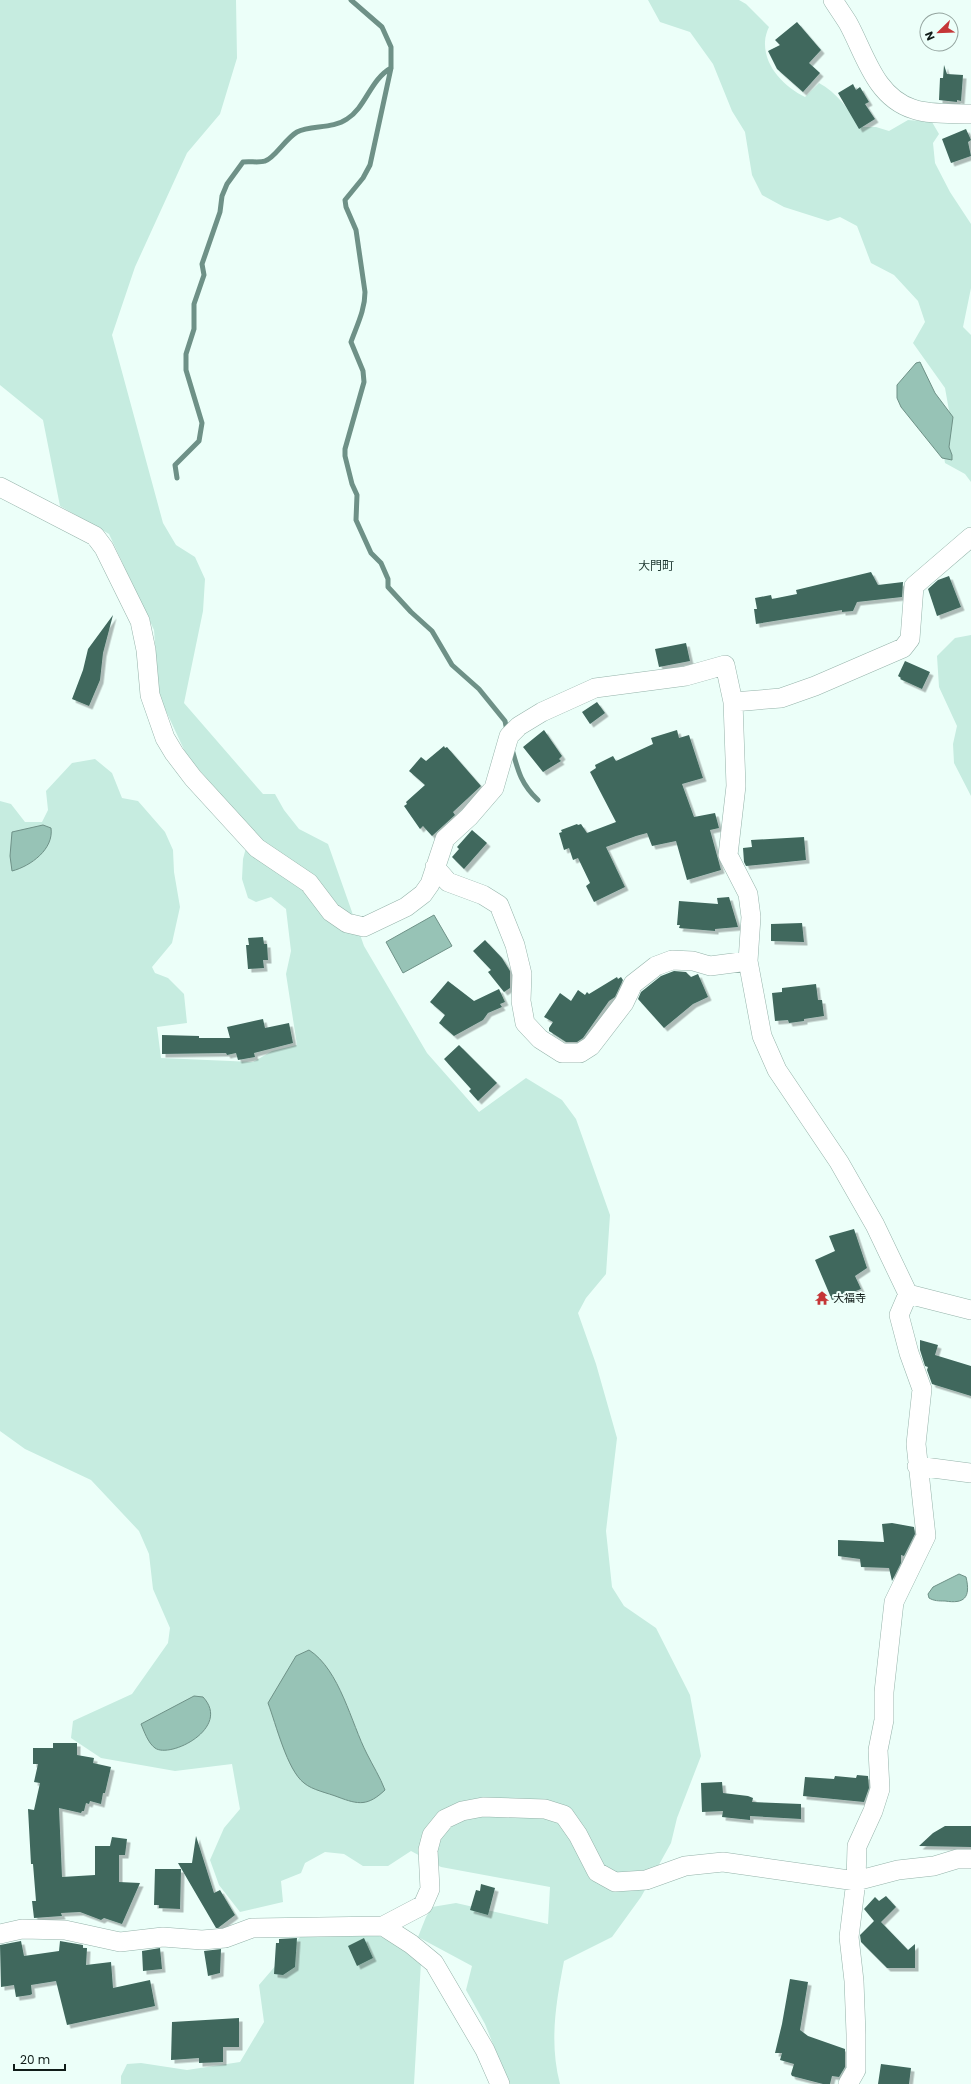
<svg xmlns="http://www.w3.org/2000/svg" width="971" height="2084" viewBox="0 0 971 2084" font-family="Poppins,'Noto Sans JP',sans-serif">
	<defs>
		<filter id="shadow"><feDropShadow dx="3.5" dy="3.5" stdDeviation="0" flood-color="#0004"/></filter>
	</defs>
	<rect width="100%" height="100%" fill="#ecfff9"/>
	<path fill="#c6ece0" d="M0 0H236L237 58 220 114 187 153 135 267 112 335 163 523 176 545 195 557 205 579 203 611 184 703 263 794H275L284 810 299 829 328 844 364 946 427 1053 479 1112 526 1078 562 1100 576 1119 610 1215 606 1274 586 1298 578 1313 596 1364 617 1438 606 1531 612 1587 624 1606 656 1628 690 1695 701 1756 677 1818 671 1843 641 1897 612 1937 564 1961C556 2003 549 2042 560 2084H509L485 2024 466 1990 472 1966 418 1937 426 1917 432 1907 456 1903 548 1924 550 1887 441 1867 411 1851 388 1866H363L344 1854 325 1852 305 1863 301 1873 281 1881 283 1902 240 1912 219 1885 210 1860 224 1828 240 1809 232 1764 175 1771 101 1758 71 1738 73 1721 132 1694 168 1643 170 1628 153 1589 149 1554 139 1531 91 1480 25 1449 0 1431V801L11 804 25 822H42L48 810 46 791 72 763 95 759 112 773 122 798 138 801 165 832 173 850 174 872 180 907 172 943 152 967 155 973 168 978 184 994 187 1023 157 1027 161 1058 253 1062 272 1051 297 1045 286 974 291 951 286 909 271 897 256 902 248 898 242 879 243 859 251 829 187 756 159 696 154 630 109 534 60 506 43 420 0 385Z
		M648 0H739L746 4 769 27C767 31 765 37 765 42 764 67 785 87 805 97L819 83C836 92 850 110 859 127H876L889 131 908 120 932 122 939 134 933 143 935 163 950 192 971 224V288L963 327 971 335V482L965 474 945 463 939 426 950 416 945 388 913 343 925 322 918 301 894 275 871 263 857 226 840 217 828 221 784 207 762 195 752 175 745 132 732 111 713 64 690 32 660 22Z
		M971 635V796L954 763 953 744 957 726 939 687 937 656 955 638Z
		M377 1935 409 1950 421 1962 414 2084H121V2076L127 2064 141 2063 187 2070 240 2062 264 2022 259 1985 301 1936Z"/>
	<path fill="#97c3b6" stroke="#6e9187" d="M920 362 935 393 953 417 949 447 952 455V460L942 458 901 407 897 398V385L916 363Z
		M43 825 51 828C54 849 31 866 12 871L10 856 12 832Z
		M434 915 452 946 403 973 386 942Z
		M959 1574 966 1577C971 1598 964 1604 945 1601 939 1601 934 1601 929 1598L928 1594 933 1587Z
		M309 1650C340 1670 351 1723 367 1754 373 1766 380 1777 385 1790 368 1806 359 1805 338 1797 328 1793 312 1790 304 1783 287 1770 276 1724 268 1703L296 1656Z
		M194 1696 203 1697C232 1728 170 1759 155 1748 148 1743 144 1731 141 1724Z"/>
	<g fill="none" stroke-linecap="round" stroke-linejoin="round">
		<path stroke="#6e9187" stroke-width="5" d="M351 0 382 27 391 47V68L370 165 363 178 345 200 346 207 356 230 365 292C365 310 357 325 351 342L363 371 364 382 345 449V456L352 484 357 495 356 520 371 553 381 563 388 579V587L411 612 432 631 452 665 479 689 505 721 507 731
			M177 478 175 465 199 441 202 423 186 370V354L194 329V304L204 275 202 264 220 212 222 196 227 184 243 162C250 161 259 163 265 161 274 159 286 138 297 132 310 125 333 129 347 119 366 107 370 80 391 68
			M512 749C518 771 521 784 538 800"/>
	</g>
	<path fill="#3f685d" filter="url(#shadow)" d="M797 22 821 50 809 63 820 73 803 92 777 69 768 51 780 45 775 40Z
		M944 65 947 74 963 75 961 101 957 100V102L939 100 940 78H943Z
		M853 84 856 90 860 87 869 102 865 104 875 119 859 129 838 93Z
		M966 129 971 140 968 142 971 156 951 163 942 139Z
		M871 572 878 585 903 582 902 597 857 602 853 611 842 612V610L756 624 754 609H757L755 598 771 595 772 599 797 594 796 590Z
		M949 576 961 607 937 616 928 589 938 580Z
		M113 615 103 653 100 680 89 706 72 699 83 670 88 649Z
		M686 643 690 661 659 667 655 649Z
		M905 661 930 672 922 689 900 679 901 678 898 676Z
		M597 702 605 713 590 724 582 712Z
		M544 730 562 756 559 759 561 761 543 772 523 747Z
		M677 730 679 738 689 735 703 778 682 784 694 817 715 813 719 828 710 830 721 870 687 880 676 841 652 846 647 833 636 836 606 847 625 887 594 902 586 886 590 883 578 858 573 860 569 848 564 850 559 833 562 832 561 830 577 824 578 825 581 824 587 833 616 822 590 772 596 768 595 765 613 756 616 761 653 744 651 738Z
		M444 746 445 748 447 747 481 786 453 812 455 815 432 836 423 826 420 829 404 806 407 804 406 802 425 785 409 771 421 757 426 761Z
		M472 830 487 843 464 869 452 857 459 849 457 847Z
		M804 837 806 860 746 866 744 862 743 848 752 847 751 840Z
		M729 897 738 927 715 929V931L679 928 680 925H677L679 901 718 904 717 898Z
		M802 923 804 942 771 941V924Z
		M263 937 264 944H267L268 960H263L264 968 248 969 246 945H249L248 938Z
		M485 940 502 958 510 971V988L504 992 488 972 491 970 473 951Z
		M674 971 686 972 691 977 698 974 708 997 693 1004 664 1028 638 999 641 992 661 976Z
		M617 977 618 979 621 977 623 980 615 997 609 1001 583 1038 577 1042H566L549 1031V1028L553 1022 544 1017 560 993 571 1001 578 990 585 995 587 992 589 994Z
		M448 981 474 1001 499 989 505 1002 500 1004 502 1007 488 1013 483 1020 454 1036 439 1023 445 1015 430 1002Z
		M816 984 818 1000H822L824 1016 804 1019V1021L789 1023 788 1020 775 1021 772 993 782 992V988Z
		M263 1019 265 1028 289 1023 293 1043 254 1053 255 1057 238 1060 236 1053 227 1055 226 1053 162 1054V1035L199 1036V1038H230L227 1027Z
		M459 1045 497 1083 478 1101 469 1091 471 1089 444 1059Z
		M854 1229 867 1268 855 1276 861 1289 832 1300 815 1260 835 1251 829 1236Z
		M920 1340 938 1345 935 1355 971 1366V1396L932 1384 927 1370 928 1367 925 1366 920 1350Z
		M892 1523 914 1527 915 1534 904 1556 901 1555V1563L892 1581 889 1568 861 1567 860 1559 838 1556V1540L884 1542 882 1524Z
		M53 1743H77V1755L94 1758 93 1763 111 1767 105 1793H103L101 1804 90 1801 89 1804 86 1803 84 1811H82L81 1813 59 1808 62 1877 95 1875V1846H110L112 1837 127 1839 125 1855H119V1882L140 1883 122 1924 104 1918 101 1920 80 1912 61 1913 62 1916 34 1918 32 1901H36L33 1864H31L28 1809 34 1810 40 1783 34 1782 38 1764H33V1748H53Z
		M857 1775 868 1776 869 1788 864 1802 803 1796 805 1777 834 1779 835 1776 856 1778Z
		M722 1782 723 1793 748 1796 753 1798 752 1802 801 1804V1819L750 1816V1820L722 1817 723 1811 702 1812 701 1783Z
		M945 1826H971V1847L919 1846 933 1833Z
		M196 1836 214 1893 220 1890 235 1915 218 1928H216L178 1863H192Z
		M155 1869H181L180 1909 159 1908V1905H154Z
		M481 1884 495 1888 488 1915 470 1910 476 1890 480 1891Z
		M886 1896 896 1907 881 1922 908 1950 915 1944V1968H887L861 1942 860 1935 874 1921 864 1909 875 1897 879 1901Z
		M297 1938 295 1967 283 1975 274 1974 276 1943H279V1939Z
		M364 1938 373 1958 357 1966 348 1946Z
		M21 1941 24 1956 59 1951 60 1941 83 1945V1948H87L86 1965 111 1962 113 1988 150 1980 155 2006 67 2025 56 1981 31 1985 32 1994 30 1995 16 1997 14 1985 1 1987 0 1945Z
		M160 1948 162 1969 143 1971 142 1951Z
		M221 1949 220 1973 208 1976 204 1951Z
		M790 1979 808 1982 800 2030 808 2036 845 2049V2067L839 2077 832 2076 830 2084H823L792 2076 791 2074 794 2064 780 2060 782 2053H775L782 2024Z
		M239 2018V2047H223V2062L199 2063V2058L171 2060 172 2022Z
		M881 2064 911 2068 909 2084H878Z"/>
	<g fill="none" stroke-linecap="round" stroke-linejoin="round">
		<defs>
			<path id="minor" d="M833 0C838 8 843 15 848 23 865 54 875 97 913 109 930 115 952 113 971 114
				M0 487 95 536 104 548 140 621 146 650 150 695 165 738 174 753 193 778 257 848 309 883 331 912 347 923 364 927 406 907 423 894 430 884 445 839 469 817 494 788 509 736 519 726 542 712 595 688 686 676 725 665 733 702 736 786 728 855 748 894 751 917 748 961 762 1036 777 1070 839 1162 875 1225 908 1294 899 1315 909 1353 922 1389 916 1444 926 1536 894 1602 884 1692V1720L878 1750 880 1789 873 1811 857 1846 856 1881 849 1937 854 1981 856 2034V2070L848 2084
				M733 702 781 698 815 686 903 648 910 639 914 586 971 537
				M435 867 448 882 483 895 499 905 515 945 522 974 521 1001 525 1023 540 1039 562 1053H580L591 1046 624 1003 633 984 656 966 672 960 693 961 710 966 748 961
				M908 1294 971 1310
				M917 1466 971 1473
				M383 1926 411 1944 434 1963 485 2050 500 2084
				M0 1934 22 1929 65 1930 120 1942 163 1937 202 1940 225 1938 252 1928 383 1926 423 1905 430 1889 428 1850 432 1835 445 1819 462 1811 483 1807 545 1809 564 1815 578 1835 597 1872 615 1882 646 1880 685 1866 723 1862 856 1881 898 1870 934 1866 957 1859H971"/>
		</defs>
		<use href="#minor" stroke="#95b3aa" stroke-width="20"/>
		<use href="#minor" stroke="#fff" stroke-width="19"/>
	</g>
	<defs>
		<symbol id="temple-bare" viewBox="-9 -9 18 18"><path d="M0-6L5-2H3V0L6.5 2.5H4V6H1.5V3h-3V6H-4V2.5H-6.5L-3 0V-2H-5Z" fill="#c53637" stroke="#ecfff9" stroke-width="2.5" paint-order="stroke"/></symbol>
	</defs>
	<g fill-rule="evenodd">
		<use href="#temple-bare" x="812" y="1288" width="20" height="20"/>
	</g>
	<g text-anchor="middle" stroke-width="4" stroke-linejoin="round" paint-order="stroke">
		<g font-size="11" fill="#101c18" stroke="#ecfff9" text-anchor="start">
			<text x="833" y="1302">大福寺</text>
		</g>
		<g font-size="12" fill="#1b352e" stroke="#ecfff9">
			<text x="656" y="570">大門町</text>
		</g>
	</g>
	<g transform="translate(939 32) rotate(247)"><circle r="19" fill="#ecfff9" stroke="#94a49f"/>
	<path d="M0-3L7 15L0 10L-7 15Z" fill="#c53637"/>
	<text y="-6" font-size="11" font-weight="bold" text-anchor="middle" fill="#101c18">N</text>
	</g>
	<path d="M14 2064v6h51v-6" fill="none" stroke="#101c18" stroke-width="2"/>
	<text x="20" y="2064" font-size="12" fill="#101c18" stroke="#ecfff9" stroke-width="3" paint-order="stroke">20 m</text>
</svg>
